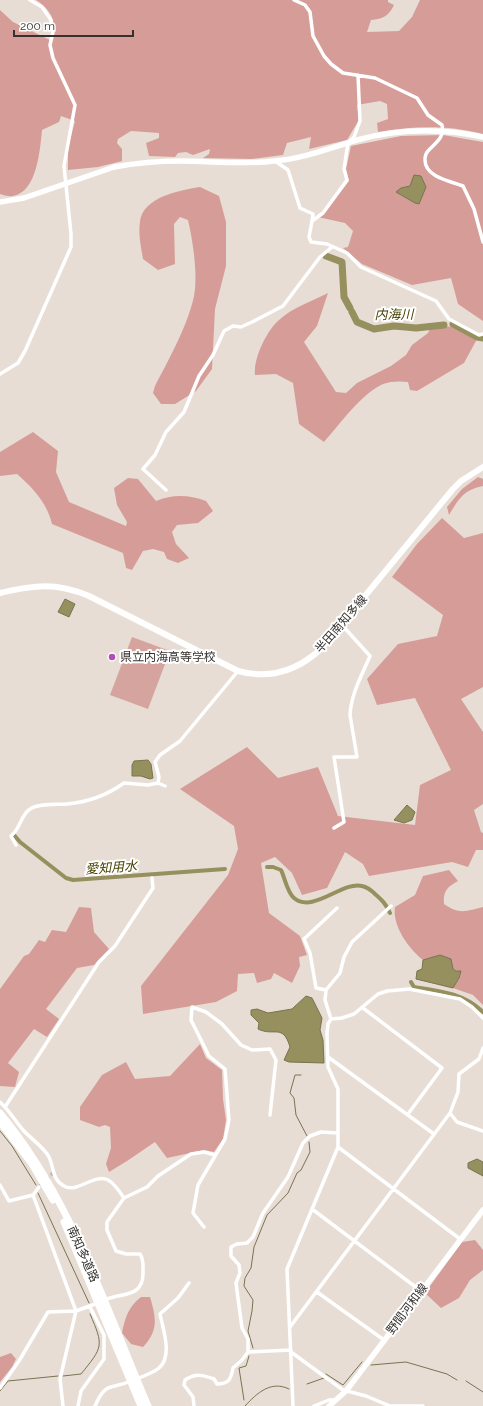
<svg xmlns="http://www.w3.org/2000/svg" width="483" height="1406" viewBox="0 0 483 1406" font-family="Raleway,'Noto Sans JP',sans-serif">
	<rect width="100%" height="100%" fill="#e7ddd5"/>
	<path fill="#d6a49f" d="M132 637 170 651 148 709 110 695Z"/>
	<path fill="#d69d98" d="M36 0H388V2L394 5C389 16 383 19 371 20L367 32 399 31 412 17 420 0H483V134C446 125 415 126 378 132L377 123 388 119 387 104 380 101 357 105 359 120 347 140 309 149 311 137 287 143 283 155 252 159 203 158 209 154 210 149 193 155 186 152 178 153 175 157 149 156 146 143 159 138V133L131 131 118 139 117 143 122 149V161L98 167 68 170V148L75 121 61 116 59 122 42 130C40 150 37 192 13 196 9 197 4 195 0 194V10L13 22 52 41C59 24 50 8 36 0Z
		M443 135 483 142V321L458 304 451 278 412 285 362 264 343 248 348 247 353 231 345 223 318 217 324 214 349 181 346 169 351 146 401 136Z
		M200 187 219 196 226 222V266L215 309 212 369 196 391 175 404H161L153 393 155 386C169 359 188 325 194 296 198 275 193 241 188 220L180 217 174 224 175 264 158 270 143 259C141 247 138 234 140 222 142 197 181 190 200 187Z
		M328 293 317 326 304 342 336 392 346 393 357 383 391 366 406 355 412 345 428 333 430 329 453 326 477 339 464 363 417 391 410 390 408 382C400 381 391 381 383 384 360 395 341 423 324 442L299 424 293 383 276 374 255 375C253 359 267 330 279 320 292 308 312 301 328 293Z
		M33 432 58 451 56 472 69 502 126 526 127 522 117 505 114 488 128 478 138 479 156 501C173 494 189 495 206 501L213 511 198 523 177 525 172 532 176 544 189 558 178 563 167 559 164 552 153 549 143 551 132 570 126 568 123 553 52 524C47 503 33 488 17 474L0 476V452Z
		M478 477 483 479V486C463 490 459 499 449 515L447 507 462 489Z
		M442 518 464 538 483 533V687L461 699 483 732V804L474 810 481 832 483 833V850H476L468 867 452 862 369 876 363 864 345 852 327 888 302 895 292 873 275 857 261 863 269 913 300 936 307 955 299 957 300 966 292 983 274 973 271 979 257 983 254 973 238 974 237 991 216 1002 143 1014 141 986 228 875 238 849 234 826 180 789 247 747 278 778 318 767 338 816 415 825 420 785 451 770 415 698 377 705 367 679 398 644 437 636 443 615 392 577 417 544Z
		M449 870 458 881C447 887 443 891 444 904 459 915 467 911 483 907V1005L473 995 453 988 459 978 460 971C452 972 445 961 440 955L423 960C409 949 392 926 395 907L415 895 423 876Z
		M79 907 91 908 94 932 109 949 94 965 77 968 46 1009 59 1019 47 1037 34 1029 8 1063 19 1072 15 1087 0 1086V989L24 956 29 954 39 940 45 942 52 930 66 932Z
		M200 1044 206 1058 222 1070 223 1099 226 1120 223 1139 214 1152 204 1150 167 1158 155 1142 127 1161 109 1172 106 1164 111 1148 110 1127 105 1125 99 1127 80 1120V1107L102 1075 126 1062 135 1079 170 1076Z
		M475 1240 483 1250V1270L470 1280 459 1298 441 1308 425 1293 462 1242Z
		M141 1297H150C156 1317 159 1330 143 1347L131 1344 122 1333C125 1317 129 1306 141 1297Z
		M11 1353 16 1359 12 1367 0 1382V1357Z"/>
	<path fill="#95905e" stroke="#787450" d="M414 175 421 176 426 187 419 204 415 203 396 192 401 188 410 186Z
		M65 599 75 604 69 617 58 612Z
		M148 760 151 764 153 778 150 779 141 776H132V765L134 761Z
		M407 805 415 812 412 820 404 823 394 820Z
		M440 955 451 959 453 969 456 971H461L459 978 453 988 416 979 417 971 422 969 423 960Z
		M306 996 312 998 322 1018 320 1030 323 1040 324 1063 289 1062 284 1060 290 1047C283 1023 274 1037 258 1029L259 1023 251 1015V1010L257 1009 268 1013 292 1009Z
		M477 1159 483 1162V1176L468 1168V1163Z"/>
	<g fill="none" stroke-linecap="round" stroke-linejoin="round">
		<path stroke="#787450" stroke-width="1" d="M301 1075H295L290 1093 294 1098 296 1115 307 1136
			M0 1131 12 1146 36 1185
			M38 1193 89 1303
			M253 1348 248 1331 252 1311 253 1300 244 1286 245 1278 251 1268 254 1247 267 1215 288 1193 297 1173 301 1170 310 1152 309 1142
			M371 1365 406 1362 447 1374 457 1380
			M326 1374 343 1385 362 1362
			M63 1376 81 1374C103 1347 104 1346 90 1314
			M466 1381 483 1392
			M307 1384 324 1378
			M0 1391 8 1381 58 1376
			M244 1400 239 1368 246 1366 249 1356
			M245 1406C257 1393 271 1380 289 1389"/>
		<path stroke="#95905e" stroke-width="4" d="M14 835 20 842 66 878 73 880 225 869
			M267 867H273L281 870C285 878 287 892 294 898 313 914 342 881 362 886 367 887 371 890 375 894 382 900 386 904 390 913
			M411 982 414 987C440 991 463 993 483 1012"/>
		<path stroke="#95905e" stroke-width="7" d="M326 256 342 262 344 297 350 308
			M352 312 357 322 374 329 394 326 416 328 444 325
			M453 324 477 337 483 338"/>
		<path stroke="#c3bbb4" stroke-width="3.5" stroke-dasharray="3.5 2" stroke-linecap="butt" d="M39 1187 53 1173"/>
		<path stroke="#fff" stroke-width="3.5" d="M294 0 305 5 310 12 313 36 324 56 331 64 343 73 375 78 417 98 428 115 442 125C445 138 435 143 428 151 426 153 425 156 425 160 425 177 450 181 463 186L474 209 483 242
			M358 75 360 121 354 137 348 143 344 169 347 180 323 213 312 221 309 237 311 242 327 244 347 253 361 267 436 301 449 319 479 335 483 334
			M275 161 288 170 300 208 313 214 312 221
			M0 374 18 363 25 351 71 247V234L64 166 75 105 53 58 50 45 53 32 51 20 42 7 30 0
			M166 490 143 469 155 455 166 432 184 412 199 376 213 355 224 331 233 326 241 327 252 322 283 306 320 257 332 247
			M158 783 159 777 155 762 160 755 180 741 238 671
			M334 828 344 822 334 757H357L350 715C351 694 362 675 370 656L341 624
			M16 845 11 836C21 828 20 816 30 809 40 803 56 805 67 804 89 802 106 796 124 783L148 785 158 783 165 786
			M326 990 316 988 310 953 304 939 337 908
			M363 1008 442 1068 408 1114
			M331 1019 342 1018 354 1014 378 994 387 991 409 989 460 999 472 1007 483 1018
			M331 1019 325 1000 326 990 340 973 344 957 352 942 391 906
			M328 1057 434 1134
			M0 1102C10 1111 15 1121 23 1130 31 1139 44 1147 49 1157 54 1167 52 1180 64 1186 77 1194 94 1173 108 1180 114 1183 120 1192 124 1198
			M5 1107 99 962 115 946 153 888 152 878
			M450 1113 457 1122 483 1131
			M338 1147 460 1239
			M0 1185 9 1201 33 1195 39 1187
			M33 1195 76 1311 60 1379 63 1406
			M312 1209 421 1291
			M204 1227 193 1213 198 1185 225 1139 229 1120 225 1069 209 1056 191 1020 192 1007 206 1012 222 1024 241 1045 252 1050 270 1049 276 1060 270 1115
			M317 1292 384 1340
			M107 1299C123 1293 144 1297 143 1272 143 1266 144 1260 140 1254H126L116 1251 107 1230V1222L124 1198 147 1187 158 1176 191 1154 204 1152 215 1155
			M290 1327 450 1113 458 1092 459 1074 479 1059 483 1048
			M248 1352 291 1350
			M291 1352 343 1390 366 1396 390 1406H423
			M136 1379C144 1376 153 1373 159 1368 173 1356 163 1329 160 1314L178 1298 189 1283
			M0 1388 19 1361 48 1312 76 1311 95 1304
			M78 1406 81 1391 104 1359V1335L90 1307
			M95 1406C106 1381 110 1390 131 1381
			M194 1406 193 1397 184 1385 185 1380C196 1373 203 1375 214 1379L217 1384C229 1384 231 1379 233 1368L242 1360 248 1352V1339L242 1328 236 1283 240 1273 239 1265 231 1256V1247L237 1244 247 1243 253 1237 263 1213 288 1177 303 1143 310 1136 321 1132 337 1133
			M293 1406 287 1269 338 1147V1089L328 1067 327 1034 328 1024 331 1019
			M314 1406 329 1400H335"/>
		<path stroke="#fff" stroke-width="5.5" d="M0 202 24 198 114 167C136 163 158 161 180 161 211 161 243 165 274 161 302 159 330 148 357 140 398 129 441 128 483 137
			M329 1406 346 1391 483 1210"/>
		<path stroke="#fff" stroke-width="6" d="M0 593C34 585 56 582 89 596L238 671C271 680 299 670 323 647L453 489 461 481 483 467"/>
		<path stroke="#fff" stroke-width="7" d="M0 1113C71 1198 105 1306 148 1406
			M0 1122 32 1164 53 1200
			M64 1222 141 1406"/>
	</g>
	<circle fill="#b14eb4" stroke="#fff" stroke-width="1.5" cx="112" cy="657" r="4"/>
	<g text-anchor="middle" stroke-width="4" stroke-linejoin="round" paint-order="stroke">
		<g font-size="12" fill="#34312e" stroke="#fff">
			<text transform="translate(341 624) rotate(-49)" y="4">半田南知多線</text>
			<text transform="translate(83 1254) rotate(66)" y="4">南知多道路</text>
			<text transform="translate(407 1309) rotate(-53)" y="4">野間河和線</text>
		</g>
		<g font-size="12" fill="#34312e" stroke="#fff" text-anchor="start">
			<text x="120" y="661">県立内海高等学校</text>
		</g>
		<g font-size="13" font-style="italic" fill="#484200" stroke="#fff">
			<text transform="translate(394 314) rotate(-1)" y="5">内海川</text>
			<text transform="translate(111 867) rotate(-4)" y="5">愛知用水</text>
		</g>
	</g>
	<path d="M14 30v6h119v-6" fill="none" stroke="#34312e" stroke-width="2"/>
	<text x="20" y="30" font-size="12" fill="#34312e" stroke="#ffffff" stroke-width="3" paint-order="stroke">200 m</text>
</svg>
